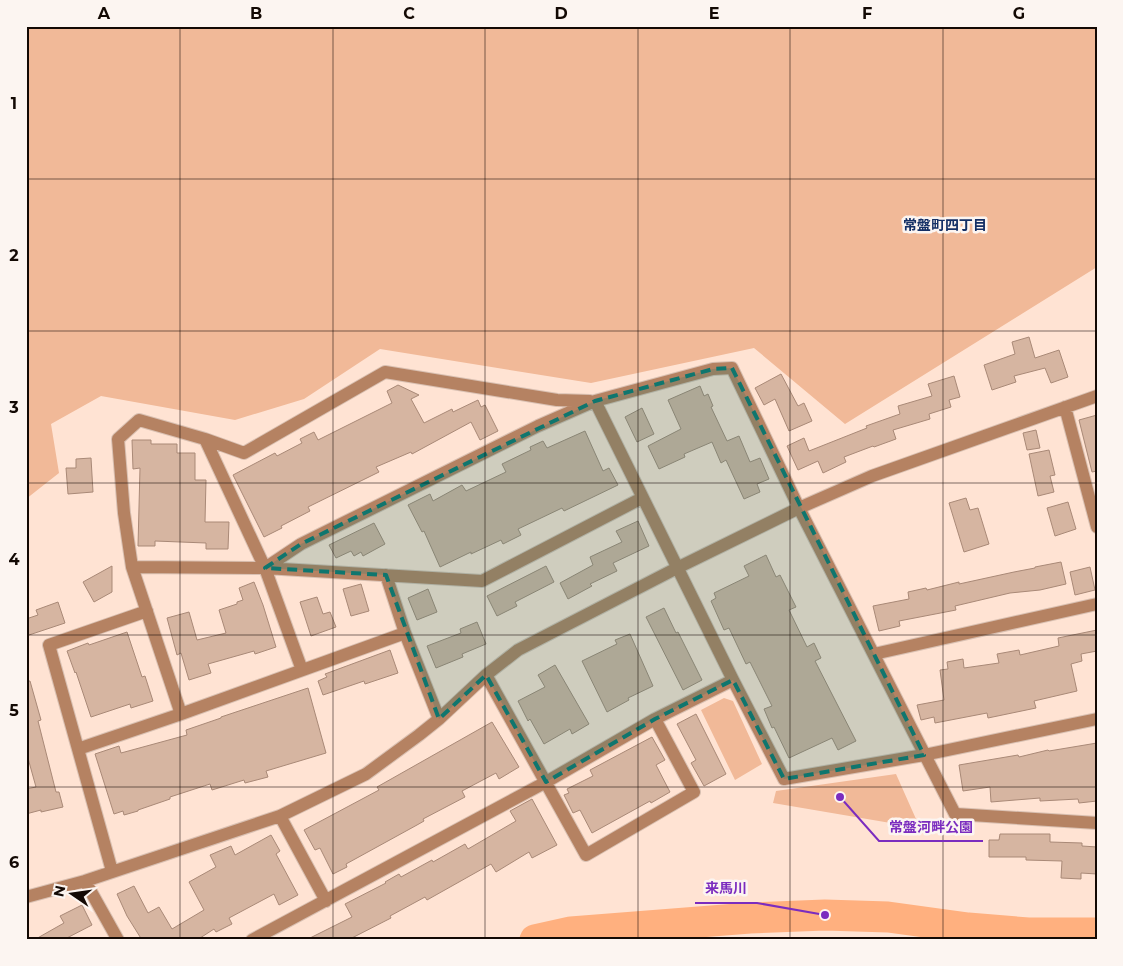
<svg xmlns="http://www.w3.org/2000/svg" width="1123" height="966" viewBox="0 0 1123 966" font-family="Montserrat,'Noto Sans JP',sans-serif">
	<rect width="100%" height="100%" fill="#ffe3d3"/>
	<path fill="#f1b998" d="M26 26H1097V267L845 424 754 348 591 383 380 349 304 399 235 420 101 396 51 424 59 473 26 499Z
		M724 698 733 701 762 764 735 780 701 710Z
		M896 774 920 828 773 803 776 791Z"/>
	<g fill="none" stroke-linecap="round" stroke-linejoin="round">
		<path stroke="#ffb07f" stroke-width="31" d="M535 940 571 932 750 918 825 915 888 917 968 928 1028 933H1097"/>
	</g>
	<path fill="#d6b5a1" stroke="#a98977" d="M1029 337 1035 358 1059 350 1068 377 1051 383 1045 368 1014 376 1016 382 992 390 984 365 1015 354 1012 342Z
		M781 374 798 406 804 403 812 421 789 431 775 399 764 405 755 388Z
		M954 376 960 397 949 400 951 407 929 414 930 419 893 430 896 439 874 447 873 446 844 457 846 462 823 473 818 461 798 470 787 446 804 438 809 451 867 428 866 426 900 414 898 406 932 396 928 384Z
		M398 385 419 395 411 399 424 423 452 409 453 412 478 400 481 407 485 405 498 431 480 440 471 422 412 454 411 452 376 467 379 472 308 507 310 511 281 526 282 528 264 537 233 475 275 453 277 456 302 443 300 439 314 432 318 440 392 403 387 391Z
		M700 386 704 396 708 394 713 406 711 407 727 441 739 436 750 462 760 458 769 479 757 484 760 492 744 499 726 460 721 463 712 442 684 454 685 457 659 469 648 446 681 429 668 400Z
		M642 408 654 434 637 442 625 417Z
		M1097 415V471L1092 472 1079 420Z
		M1036 430 1040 448 1027 450 1023 433Z
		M585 431 603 471 609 468 618 485 564 511 562 508 518 529 521 535 503 544 501 540 471 554V552L440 567 424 531 422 532 408 505 430 494 433 501 462 485 466 491 506 472 502 464 531 450 530 447 543 441 547 448Z
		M132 440H151V444H177V453H195V480H206L205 522H229L228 549H206V543L155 541V546H138L140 468 133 469Z
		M1049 450 1055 475 1050 476 1054 492 1038 496 1029 454Z
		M91 458 93 492 68 494 66 468H76V459Z
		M966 498 970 510 978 508 989 544 964 552 949 503Z
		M1068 502 1076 529 1055 536 1047 508Z
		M638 521 649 546 613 563 617 571 590 584 592 586 568 599 560 583 593 565 590 557 622 542 616 531Z
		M374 523 385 544 363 556 361 552 354 556 351 551 336 558 329 545Z
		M766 555 776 577 780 575 796 607 789 610 807 647 814 643 821 658 815 661 856 741 838 750 832 738 789 758 774 727 772 728 764 709 772 706 750 662 746 664 729 628 724 630 711 601 716 598 714 593 749 576 744 566Z
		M1061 562 1066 584 1040 590 1010 593 955 606 956 610 899 621 900 626 879 631 873 606 909 599 908 592 926 588 927 590 959 582V584L1014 572 1035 568V567Z
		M112 566V592L94 602 83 582Z
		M546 566 554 582 515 602 517 606 497 616 487 596Z
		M1090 567 1095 590 1075 595 1070 572Z
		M254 582 263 605 276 647 255 654 254 651 208 664 211 673 189 680 181 653 177 655 167 618 189 612 197 640 226 633 219 610 237 604V602L243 600 239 588Z
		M361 584 369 611 351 616 343 589Z
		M428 589 437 612 417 620 408 598Z
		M317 597 323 614 330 612 336 627 311 636 300 602Z
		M58 602 65 623 26 636V619L38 615 36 610Z
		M664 608 676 633 678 632 702 680 683 690 646 617Z
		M477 622 486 644 462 654 463 657 436 668 427 646 461 633 460 629Z
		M1097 630V651L1081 654 1082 661 1071 664 1077 691 1034 701 1036 708 988 718 987 713 935 723 934 717 921 720 917 705 944 700 940 670 948 669 947 662 963 659 964 668 999 663 997 654 1019 650 1020 655 1059 646 1058 638Z
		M127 632 142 677 145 676 153 701 131 708 130 704 91 717 76 672 75 673 67 651 88 643 89 645Z
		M630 634 653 686 628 698 629 700 607 712 582 661 617 644 615 640Z
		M390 650 398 673 365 684 364 681 323 695 318 681 327 677 325 674Z
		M555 665 589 724 572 734 570 729 544 744 530 719 528 721 518 701 545 687 538 675Z
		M26 681H30L41 720 38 721 56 792H59L63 807 41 812V810L26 814V789L36 787 26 751Z
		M308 688 326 753 266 771 268 777 245 783 244 780 212 790 210 784 170 797V799L138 810V811L124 815 123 811 114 814 95 754 119 746 121 753 187 735 186 730 221 718V717Z
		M696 714 726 774 704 786 691 763 696 760 677 724Z
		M492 722 519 767 499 779 496 773 462 791 465 797 423 819 424 821 417 825 346 864 347 867 333 874 320 848 315 850 304 830 379 790 377 787Z
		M652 737 665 760 656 765 670 792 651 803 650 801 592 833 580 810 573 813 564 795 569 793 567 789 593 776 590 770Z
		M1097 743V801L1079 803 1078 799 1040 801V798L991 802 990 787 963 791 959 765 1018 755 1019 757 1048 750 1049 751Z
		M532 799 557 845 532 858 529 852 496 872 491 864 427 900 425 897 390 916 391 918 348 940H306L352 917 345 904 386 883 385 882 399 874 401 877 432 860 433 862 465 844 468 849 516 821 510 811Z
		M1000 834H1050V842L1082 843V846L1097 847V874L1081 873V879L1061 878 1062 861 1026 860V857H989V840H999Z
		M271 835 280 851 276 854 298 895 279 905 274 894 229 918 232 924 216 932 214 929 197 940H142L127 916 117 894 134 886 148 913 159 907 172 929 204 910 189 882 216 867 210 855 231 846 235 855Z
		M82 905 92 925 63 940H34L64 923 60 916Z"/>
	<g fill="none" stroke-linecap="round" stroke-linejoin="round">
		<defs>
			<path id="minor" d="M595 401 733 680 784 779 924 755 1097 719
				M1065 407 1097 527
				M205 439 265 568 302 670
				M132 567 124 513 118 439 139 420 205 439 244 453 385 372 557 400 590 401
				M265 568 301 544 538 426 595 401 713 369 732 368 799 508 955 814 1097 823
				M386 575 405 633 439 719
				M874 654 1097 604
				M486 675 586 855 694 792 655 719
				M181 714 132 567 265 568 482 581 642 498
				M78 749 181 714 405 633
				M280 816 326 901
				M112 871 49 645 147 611
				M85 881 118 940
				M26 897 85 881 280 816 366 774 419 735 439 719 486 675 518 650 677 568 799 508 872 476 1097 396
				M252 940 546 782 655 719 733 680"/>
		</defs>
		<use href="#minor" stroke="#d9c0b2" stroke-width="14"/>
		<use href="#minor" stroke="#b58262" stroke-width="12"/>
	</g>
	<path fill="#0f766e" fill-opacity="0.2" stroke="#0f766e" stroke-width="4" stroke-dasharray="10 6" stroke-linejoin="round" d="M732 368 924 755 784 779 733 680 655 719 546 782 486 675 439 719 386 575 265 568 301 544 595 401 713 369Z"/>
	<path fill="none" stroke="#130904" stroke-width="1" stroke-opacity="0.55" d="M180 26V940M333 26V940M485 26V940M638 26V940M790 26V940M943 26V940M26 179H1097M26 331H1097M26 483H1097M26 635H1097M26 787H1097"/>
	<g text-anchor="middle" stroke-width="5" stroke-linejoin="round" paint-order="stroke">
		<g font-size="14" font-weight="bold" fill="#142f65" stroke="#fcf5f1">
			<text x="945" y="230">常盤町四丁目</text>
		</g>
	</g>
	<path fill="none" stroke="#7b2cbf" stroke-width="2" d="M840 797L879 841H983M825 915L757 903H695"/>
	<g fill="#7b2cbf" stroke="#fcf5f1" stroke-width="2">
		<circle cx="840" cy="797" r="5"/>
		<circle cx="825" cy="915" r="5"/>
	</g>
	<g font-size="14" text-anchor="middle" font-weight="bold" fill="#7b2cbf" stroke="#fcf5f1" stroke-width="5" stroke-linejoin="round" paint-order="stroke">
		<text x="931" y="832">常盤河畔公園</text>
		<text x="726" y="893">来馬川</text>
	</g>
	<rect width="1123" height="966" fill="none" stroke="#fcf5f1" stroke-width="55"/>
	<g transform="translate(72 894) rotate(283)" stroke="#fcf5f1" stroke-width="4" paint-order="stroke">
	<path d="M0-4L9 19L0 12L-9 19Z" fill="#130904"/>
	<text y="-8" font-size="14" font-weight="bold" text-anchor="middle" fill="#130904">N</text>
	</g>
	<rect x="28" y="28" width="1068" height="910" fill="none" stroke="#130904" stroke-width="2"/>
	<g font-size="16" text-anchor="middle" font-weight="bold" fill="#130904">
		<text x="104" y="19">A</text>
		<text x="256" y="19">B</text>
		<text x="409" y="19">C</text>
		<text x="561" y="19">D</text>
		<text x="714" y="19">E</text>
		<text x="867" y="19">F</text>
		<text x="1019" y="19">G</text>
		<text x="14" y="109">1</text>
		<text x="14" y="261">2</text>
		<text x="14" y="413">3</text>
		<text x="14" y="565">4</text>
		<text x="14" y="716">5</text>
		<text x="14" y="868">6</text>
	</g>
</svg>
